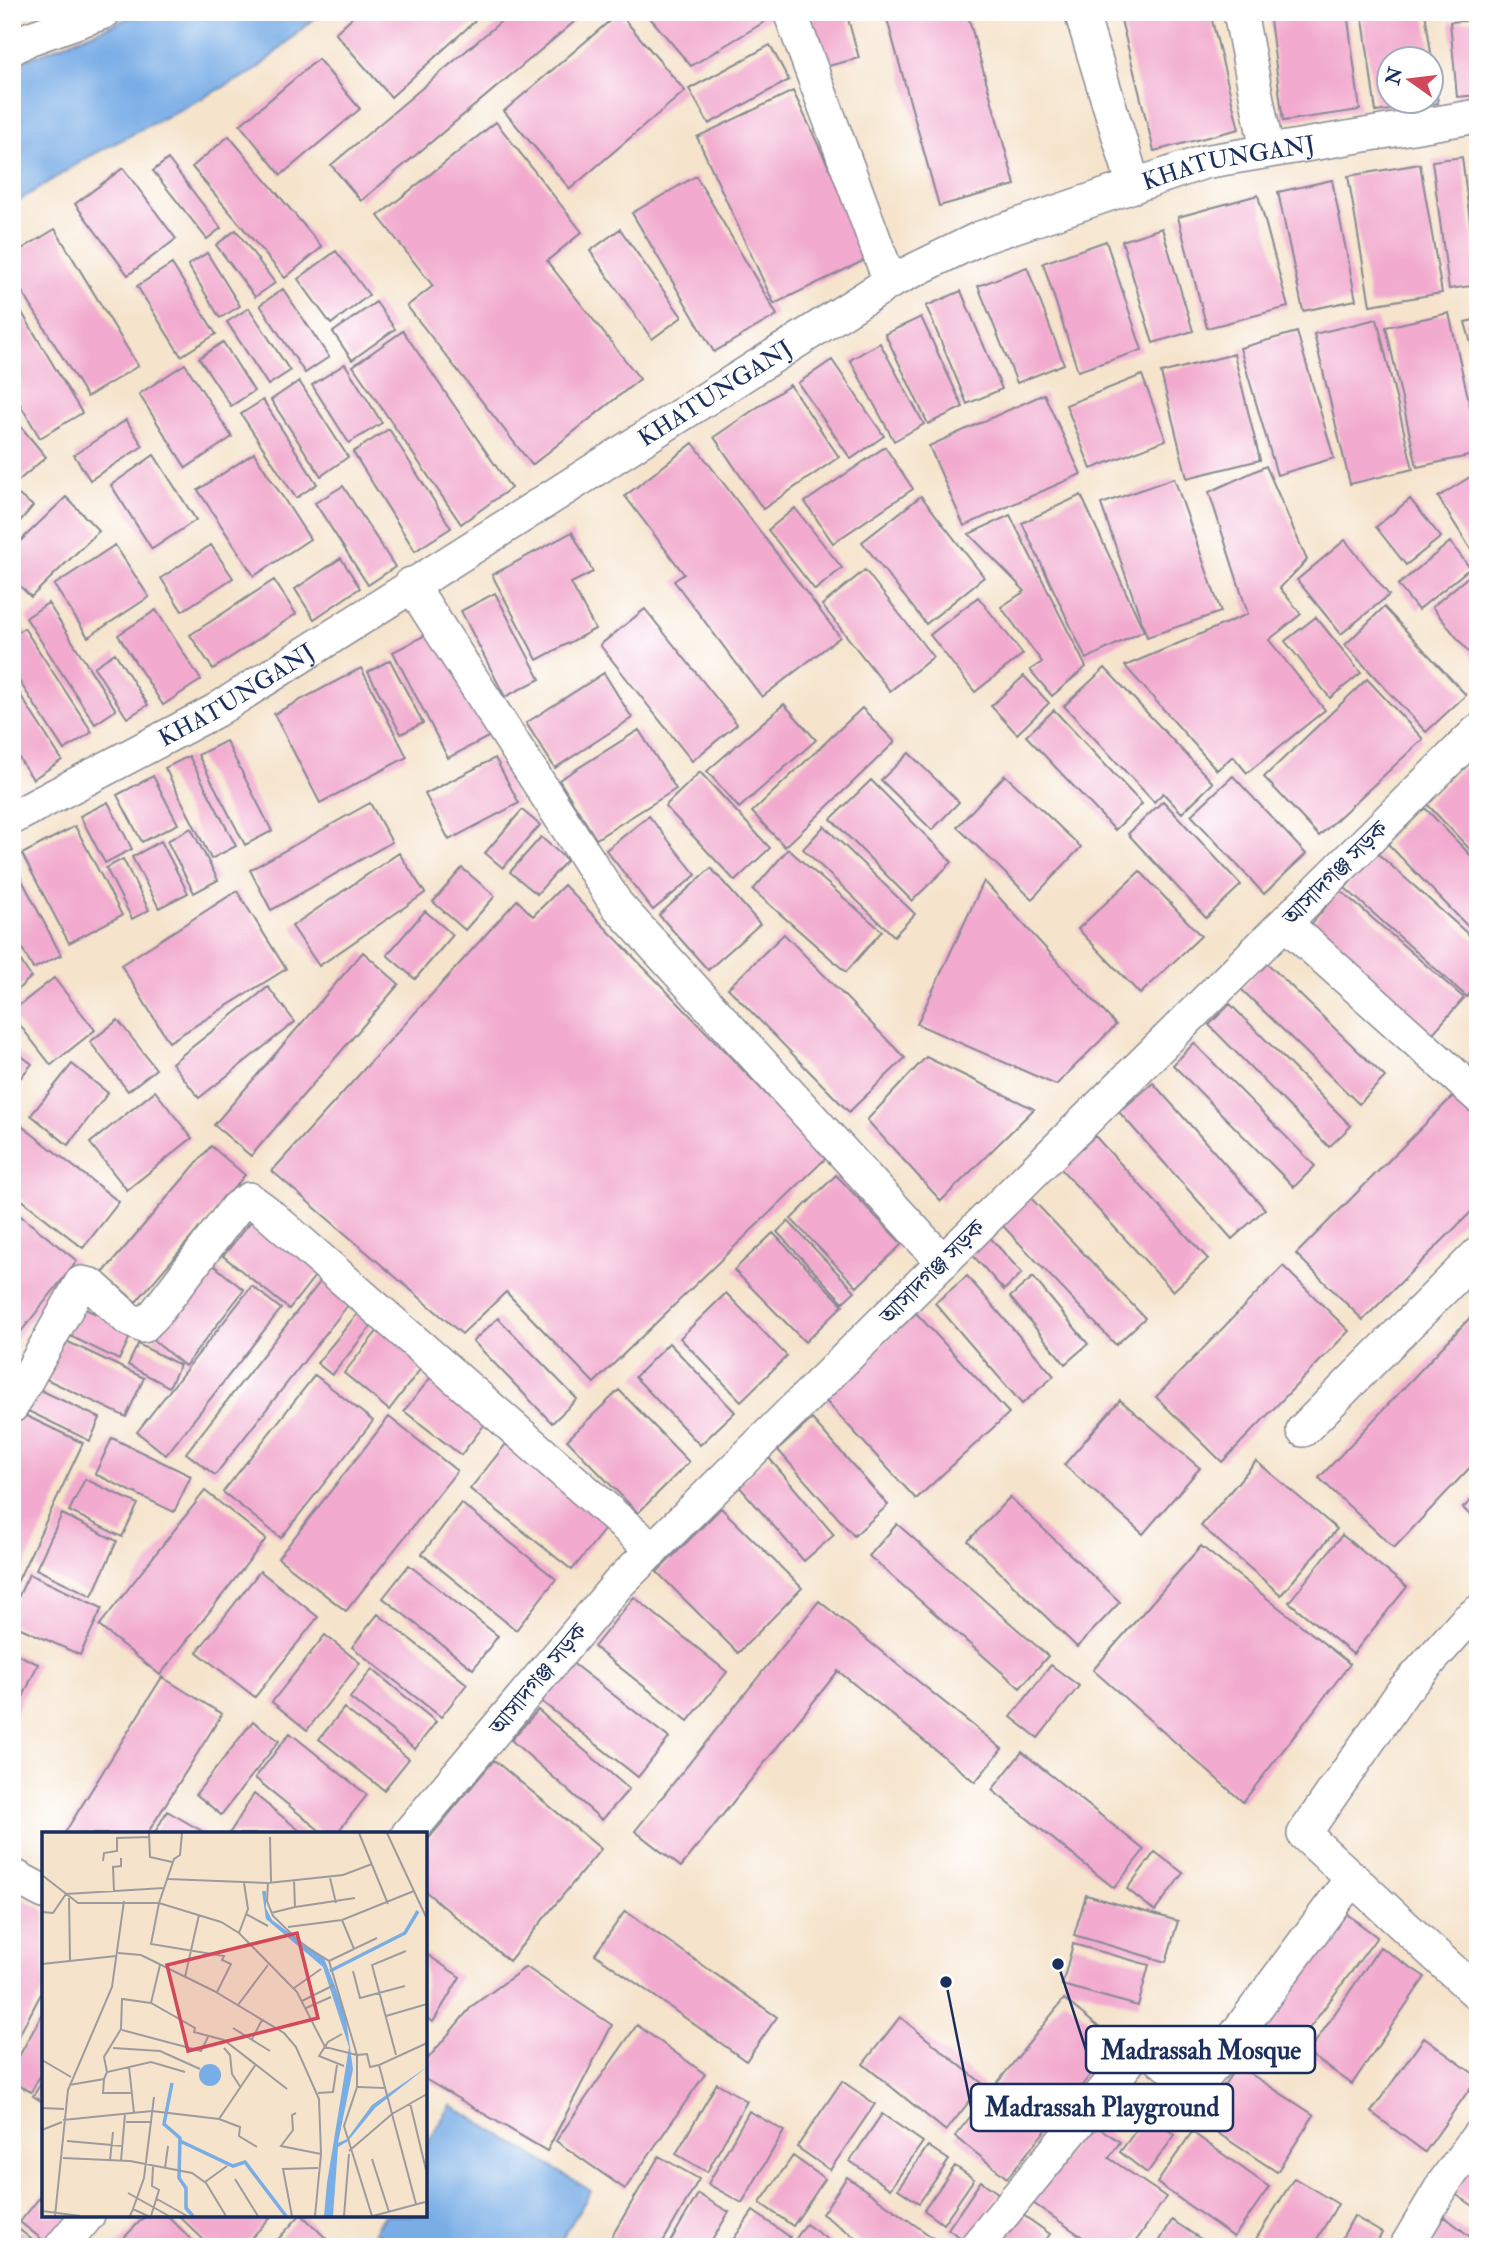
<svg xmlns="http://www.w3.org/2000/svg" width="1490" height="2259" viewBox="0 0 1490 2259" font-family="'IM FELL Double Pica','Noto Serif Bengali',serif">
	<rect width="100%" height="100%" fill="#fff"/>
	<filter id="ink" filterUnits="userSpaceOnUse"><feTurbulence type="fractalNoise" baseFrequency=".0143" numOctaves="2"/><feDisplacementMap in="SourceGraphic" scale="14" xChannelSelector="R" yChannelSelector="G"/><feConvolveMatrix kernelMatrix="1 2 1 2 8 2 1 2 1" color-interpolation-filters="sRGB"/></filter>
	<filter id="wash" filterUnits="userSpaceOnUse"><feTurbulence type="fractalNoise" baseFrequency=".00686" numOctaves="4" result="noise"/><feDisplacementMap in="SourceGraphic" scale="28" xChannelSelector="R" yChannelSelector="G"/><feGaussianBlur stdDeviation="1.57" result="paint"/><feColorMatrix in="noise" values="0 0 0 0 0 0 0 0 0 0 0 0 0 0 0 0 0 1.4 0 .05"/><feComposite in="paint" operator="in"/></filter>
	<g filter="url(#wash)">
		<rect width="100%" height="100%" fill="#f5e3cb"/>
		<path fill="#79ade6" stroke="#4a6ea2" stroke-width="2" d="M143 12H321L255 71 90 156 12 205V69L18 63Z
			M451 2105 591 2191 557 2247H399L374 2232 384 2215H425V2147Z"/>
		<g id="blocks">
			<path fill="#f2abcf" d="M358 12H467L475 21 391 97 335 33Z
				M512 12H586L361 201 331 165Z
				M645 12H768L771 18 691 66Z
				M801 12H846L859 58 817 69Z
				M885 12H967L1015 185 939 206Z
				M1119 12H1210L1239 129 1154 151Z
				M1269 12H1347L1360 110 1283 121Z
				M1362 12H1425L1432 60H1388V102H1430V61H1432L1438 103 1376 112Z
				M619 13 685 91 570 189 504 111Z
				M1478 20V95L1457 97 1450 22Z
				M770 45 789 80 709 124 689 89Z
				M318 59 360 109 281 175 240 125Z
				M793 91 871 257 774 304 697 137Z
				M496 122 582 232 547 261 640 379 532 465 407 306 433 286 378 216Z
				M229 136 322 247 285 278 192 167Z
				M1462 157 1478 285 1449 289 1432 161Z
				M1478 158V187H1476L1474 159Z
				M168 159 221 228 207 239 153 171Z
				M1420 164 1442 293 1370 305 1348 176Z
				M123 168 176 239 128 275 75 204Z
				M696 176 777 315 714 352 632 213Z
				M1332 180 1356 300 1303 311 1278 192Z
				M1258 195 1288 307 1207 328 1178 217Z
				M1162 228 1193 331 1153 343 1122 241Z
				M55 229 138 366 87 397 12 275V255Z
				M620 229 682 317 652 339 590 251Z
				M236 230 275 283 255 297 216 245Z
				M1106 241 1142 350 1078 371 1043 263Z
				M336 251 369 295 331 324 298 279Z
				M207 253 240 306 220 318 188 265Z
				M172 264 216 334 181 356 137 286Z
				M1027 267 1064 364 1017 383 978 286Z
				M283 289 329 357 305 373 260 305Z
				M961 291 1002 389 967 404 926 306Z
				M12 296 82 413 40 438 12 391Z
				M376 302 395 329 352 360 333 332Z
				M249 308 290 371 268 385 227 322Z
				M1449 313 1478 442V454L1417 467 1386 327Z
				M921 317 963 407 928 424 885 334Z
				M1377 319 1413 469 1350 484 1314 334Z
				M1478 319V364L1477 365 1465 322Z
				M403 331 511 488 461 524 353 366Z
				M1297 332 1334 458 1277 475 1240 348Z
				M223 342 254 391 231 406 199 358Z
				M880 343 924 424 894 441 850 360Z
				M1234 354 1260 460 1187 478 1161 373Z
				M832 360 884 436 851 459 798 383Z
				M185 364 232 437 186 468 139 394Z
				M345 364 382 423 349 443 312 385Z
				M1142 375 1166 440 1091 469 1066 405Z
				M299 381 348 457 321 476 271 400Z
				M790 385 839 457 763 509 714 437Z
				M1044 394 1081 474 964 526 929 446Z
				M263 400 317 484 296 498 241 414Z
				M12 416 46 457 18 481 12 474Z
				M126 420 143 446 90 480 74 455Z
				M389 429 451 528 415 551 353 452Z
				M693 443 840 637 762 697 674 581 684 574 625 496Z
				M885 447 913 489 833 543 805 502Z
				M254 453 310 539 254 576 198 490Z
				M154 455 196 520 152 549 111 485Z
				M1266 466 1307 560 1280 588 1301 614 1269 640 1325 710 1247 773 1233 756 1217 770 1125 666 1248 614 1209 492Z
				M1478 472V561L1438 497Z
				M1174 478 1221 612 1147 637 1101 504Z
				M343 486 395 567 368 585 315 503Z
				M12 490 33 506 12 531Z
				M1081 495 1144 631 1086 659 1022 523Z
				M921 496 984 577 926 624 862 542Z
				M66 497 99 531 31 597 12 578V549Z
				M1410 499 1441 537 1406 565 1376 527Z
				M795 508 842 568 815 590 768 530Z
				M1010 515 1086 667 1052 696 1030 670 1042 662 1001 607 1025 591 969 534Z
				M572 532 593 572 571 583 595 629 537 660 492 575Z
				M1345 540 1389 595 1341 634 1297 580Z
				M1450 542 1470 568 1418 610 1398 585Z
				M115 545 149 597 88 637 54 585Z
				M211 545 233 578 182 611 161 578Z
				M341 558 360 588 314 619 295 589Z
				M865 570 933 657 890 691 822 605Z
				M1469 576 1478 587V664L1432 607Z
				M274 580 296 614 213 669 190 635Z
				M495 593 540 679 505 697 461 611Z
				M978 597 1023 654 975 692 930 635Z
				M48 603 116 710 95 724 26 618Z
				M1384 607 1466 695 1426 732 1345 645Z
				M645 609 737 724 692 761 600 645Z
				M156 610 201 680 163 705 118 635Z
				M1316 617 1361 673 1330 698 1285 641Z
				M24 628 92 732 64 750 12 670V636Z
				M437 629 492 735 448 758 393 652Z
				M115 653 148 705 127 718 94 667Z
				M390 660 423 723 401 734 368 672Z
				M361 668 407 757 320 803 274 714Z
				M1105 668 1213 783 1182 813 1163 793 1154 802 1064 706Z
				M604 673 632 718 555 768 526 723Z
				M1024 676 1049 703 1017 734 991 706Z
				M1367 679 1423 739 1319 836 1264 777Z
				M12 682 62 760 33 779 12 748Z
				M784 704 816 740 739 808 707 771Z
				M862 708 895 742 785 847 752 812Z
				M1054 710 1142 804 1115 830 1026 736Z
				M639 730 676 789 596 839 559 780Z
				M226 741 272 831 245 845 198 755Z
				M909 753 959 802 932 830 881 780Z
				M1478 753V858L1426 803Z
				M189 756 236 846 211 859 165 768Z
				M495 758 519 803 449 840 425 794Z
				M700 772 770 848 735 881 665 806Z
				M1005 775 1081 847 1032 899 957 827Z
				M153 776 178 824 142 842 117 795Z
				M1233 776 1306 854 1264 894 1191 815Z
				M871 780 952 862 912 901 831 819Z
				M1163 801 1241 885 1206 918 1128 834Z
				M108 802 132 849 105 863 80 816Z
				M370 803 392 842 271 910 250 870Z
				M1425 808 1478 863V937L1388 844Z
				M522 810 540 825 503 868 485 853Z
				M649 816 696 875 653 910 606 850Z
				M75 826 122 915 69 943 22 854Z
				M824 826 915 914 894 936 803 849Z
				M191 828 218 880 194 893 167 841Z
				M541 837 567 860 537 894 510 872Z
				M161 841 188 893 159 908 132 857Z
				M788 849 882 931 846 972 753 890Z
				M1376 852 1478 943V985L1467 997 1345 888Z
				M399 853 425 893 319 966 292 926Z
				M123 859 149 910 132 919 106 868Z
				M12 861 61 955 33 969 12 929Z
				M462 868 495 896 465 930 433 902Z
				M711 868 760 924 708 970 659 915Z
				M1140 871 1201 936 1140 994 1078 929Z
				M984 881 1116 1025 1056 1085 917 1024Z
				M564 885 827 1157 594 1383 506 1292 462 1334 272 1171 517 900 533 916Z
				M1340 890 1464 998 1426 1041 1303 934Z
				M237 891 286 969 169 1042 121 965Z
				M425 911 453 935 415 979 387 955Z
				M784 934 905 1058 849 1112 728 988Z
				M12 947 31 977 12 995Z
				M363 952 399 984 251 1156 214 1125Z
				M1266 962 1385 1077 1359 1104 1241 989Z
				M54 978 95 1030 51 1065 12 1015V1011Z
				M268 987 295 1022 199 1098 172 1063Z
				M1230 1004 1351 1126 1329 1147 1209 1025Z
				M118 1020 156 1069 128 1091 90 1042Z
				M1194 1043 1315 1166 1294 1187 1173 1065Z
				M12 1049 32 1064 12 1088Z
				M926 1057 1034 1109 941 1201 867 1120Z
				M72 1064 108 1093 68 1145 31 1115Z
				M1153 1083 1265 1209 1232 1239 1119 1112Z
				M155 1091 192 1138 127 1190 90 1143Z
				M1458 1091 1478 1110V1205L1363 1320 1296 1254Z
				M18 1123 119 1202 83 1248 12 1192V1130Z
				M1095 1136 1208 1259 1173 1291 1060 1168Z
				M211 1146 245 1175 136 1302 103 1273Z
				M836 1175 902 1244 857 1287 791 1219Z
				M1030 1197 1145 1318 1116 1345 1002 1225Z
				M12 1209 77 1261 12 1343Z
				M256 1215 322 1267 289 1309 223 1256Z
				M788 1221 855 1291 843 1302 777 1232Z
				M773 1233 843 1305 805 1342 734 1270Z
				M986 1233 1022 1273 1004 1290 968 1250Z
				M212 1264 244 1290 185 1366 153 1340Z
				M1283 1266 1349 1331 1222 1462 1156 1397Z
				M967 1276 1054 1376 1022 1404 935 1303Z
				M324 1277 352 1300 215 1475 186 1453Z
				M1033 1277 1088 1344 1065 1364 1010 1297Z
				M252 1286 281 1309 166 1455 137 1432Z
				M726 1293 787 1356 741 1401 680 1338Z
				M79 1306 133 1331 119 1360 66 1334Z
				M362 1308 376 1320 332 1375 317 1363Z
				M1478 1309V1459L1394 1548 1319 1478Z
				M916 1313 1009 1413 916 1499 824 1399Z
				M498 1318 577 1399 552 1423 473 1341Z
				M383 1324 428 1359 389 1410 344 1373Z
				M64 1340 144 1378 126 1417 46 1379Z
				M669 1343 735 1412 700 1445 635 1377Z
				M138 1344 180 1365 169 1387 128 1365Z
				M436 1371 492 1415 461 1455 404 1411Z
				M315 1375 373 1421 281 1538 223 1492Z
				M36 1388 100 1418 90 1441 26 1410Z
				M619 1390 689 1462 638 1513 567 1440Z
				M1120 1400 1200 1468 1143 1534 1064 1465Z
				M20 1413 83 1443 12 1593V1430Z
				M389 1417 457 1471 346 1611 278 1558Z
				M812 1419 888 1505 854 1536 778 1450Z
				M112 1438 191 1476 174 1512 95 1474Z
				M506 1444 608 1525 572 1570 470 1489Z
				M769 1458 834 1535 804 1561 738 1485Z
				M1256 1461 1337 1529 1281 1595 1201 1526Z
				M85 1479 138 1504 122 1537 69 1511Z
				M205 1491 266 1539 160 1675 99 1626Z
				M1478 1493V1523L1463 1508Z
				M1010 1497 1120 1602 1077 1647 968 1541Z
				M461 1503 556 1579 516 1630 422 1554Z
				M721 1508 802 1588 738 1653 657 1572Z
				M62 1514 117 1541 92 1596 36 1569Z
				M897 1524 1048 1656 1020 1688 869 1556Z
				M1342 1535 1407 1587 1353 1654 1289 1602Z
				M1201 1546 1350 1664 1243 1802 1093 1670Z
				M409 1565 498 1636 473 1669 383 1598Z
				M260 1571 318 1617 255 1697 197 1652Z
				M29 1574 102 1608 80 1655 12 1624V1610Z
				M634 1597 727 1672 688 1721 594 1647Z
				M819 1601 1002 1749 975 1782 838 1671 681 1867 635 1831Z
				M378 1614 467 1684 441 1717 352 1647Z
				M325 1635 360 1663 307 1730 272 1702Z
				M12 1652 38 1664 12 1721Z
				M571 1662 669 1738 638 1777 541 1701Z
				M1051 1665 1079 1686 1038 1738 1011 1717Z
				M372 1669 436 1722 415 1749 350 1698Z
				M162 1677 222 1714 147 1834H64Z
				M344 1708 409 1759 384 1790 319 1739Z
				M538 1710 629 1789 602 1820 511 1740Z
				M253 1721 279 1741 221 1815 196 1794Z
				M290 1733 367 1795 336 1834H324L255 1778Z
				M1022 1752 1144 1850 1114 1888 992 1790Z
				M494 1760 601 1849 509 1961 425 1891V1843Z
				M254 1794 304 1834H229Z
				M167 1811 207 1834H154Z
				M1155 1852 1183 1873 1155 1911 1127 1889Z
				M12 1893 44 1910V1988L12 2049Z
				M1086 1895 1178 1921 1166 1962 1074 1935Z
				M625 1911 777 2017 746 2061 595 1954Z
				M1344 1912 1377 1937 1294 2049 1261 2025Z
				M1073 1944 1149 1965 1138 2006 1062 1985Z
				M1380 1947 1425 1977 1352 2084 1308 2053Z
				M425 1953 460 1977 433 2022 425 2017Z
				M526 1967 612 2025 547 2151 425 2079V2062L472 2006Z
				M1064 1999 1117 2042 1007 2178 955 2136Z
				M44 2011V2069L31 2092 12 2082V2069Z
				M900 2017 983 2084 946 2131 863 2064Z
				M637 2025 705 2074 625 2189 556 2141Z
				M1424 2038 1478 2077 1425 2152 1371 2112Z
				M1237 2065 1314 2115 1277 2172 1201 2122Z
				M44 2079V2103L33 2096Z
				M842 2081 875 2104 830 2170 797 2147Z
				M717 2083 747 2101 707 2172 676 2154Z
				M749 2111 784 2131 742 2203 708 2184Z
				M882 2114 923 2142 890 2189 850 2161Z
				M1148 2114 1175 2135 1147 2173 1120 2152Z
				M1089 2121 1120 2142 1109 2158 1166 2197 1132 2247H1097L1033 2203Z
				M1192 2132 1269 2187 1234 2237 1157 2183Z
				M928 2146 949 2160 919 2203 898 2189Z
				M1478 2147V2209L1449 2190Z
				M659 2156 699 2179 660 2247H615L608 2243Z
				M793 2156 825 2179 793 2226 760 2203Z
				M955 2166 974 2179 943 2224 924 2210Z
				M847 2177 946 2247H869L822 2214Z
				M1294 2178 1338 2204 1312 2247H1251Z
				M981 2181 999 2194 967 2242 948 2229Z
				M44 2192V2215H71L48 2244 20 2222Z
				M698 2194 729 2212 708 2247H667Z
				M1016 2210 1050 2234 1041 2247H991Z
				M753 2211 790 2237 783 2247H728Z
				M146 2215H167L199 2247H115Z
				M178 2215H268L270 2218 243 2247H211Z
				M300 2215H302L335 2247H271Z
				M1354 2216 1382 2233 1374 2247H1337Z
				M1445 2217 1473 2239 1467 2247H1421Z
				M1172 2220 1213 2247H1156Z
				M806 2224 838 2247H790Z
				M20 2230 41 2247H12V2239Z"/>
		</g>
	</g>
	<g filter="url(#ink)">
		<use href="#blocks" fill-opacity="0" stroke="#888994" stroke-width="2"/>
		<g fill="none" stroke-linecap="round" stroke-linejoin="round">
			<defs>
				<g id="street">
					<path d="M790 12 890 282"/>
					<path d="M1081 12 1134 186"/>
					<path d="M1240 12 1267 151"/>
					<path d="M12 48 28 39 104 12"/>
					<path d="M411 584 617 905 943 1262"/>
					<path id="s1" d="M12 818 215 711 890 282 980 238 1204 162 1478 116"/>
					<path d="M1285 923 1478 1096"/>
					<path d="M12 1406 81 1283 91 1285 128 1319 143 1326 155 1314 236 1208 249 1199 264 1210 653 1550"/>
					<path d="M1303 1430 1478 1254"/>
					<path d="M408 1834 618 1584 1478 731"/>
					<path d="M12 1875 44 1892"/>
					<path d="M1352 1878 1478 1994"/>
					<path d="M61 2247 88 2215"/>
					<path d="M976 2247 1141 2046 1198 2086 1352 1878 1304 1834 1404 1690 1466 1621 1478 1612"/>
					<path d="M1406 2247 1444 2183 1478 2136"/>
				</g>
			</defs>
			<use href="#street" stroke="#888994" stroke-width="36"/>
			<use href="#street" stroke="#fff" stroke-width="33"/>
		</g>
	</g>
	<g text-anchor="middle" stroke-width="6" stroke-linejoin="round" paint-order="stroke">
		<g font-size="24" fill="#1b2f5e" stroke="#fff">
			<text dy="8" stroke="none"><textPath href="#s1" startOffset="1390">KHATUNGANJ</textPath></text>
			<text dy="8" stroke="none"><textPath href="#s1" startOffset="822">KHATUNGANJ</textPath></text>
			<text dy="8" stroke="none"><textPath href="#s1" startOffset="256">KHATUNGANJ</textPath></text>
			<text transform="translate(1335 873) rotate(-45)" y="8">আসাদগঞ্জ সড়ক</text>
			<text transform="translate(932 1272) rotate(-45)" y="8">আসাদগঞ্জ সড়ক</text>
			<text transform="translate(538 1679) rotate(-50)" y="8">আসাদগঞ্জ সড়ক</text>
		</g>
	</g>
	<g transform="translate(42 1832)">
		<rect width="385" height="385" fill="#f5e3cb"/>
		<path d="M220 59H224V76L230 88 282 126 303 180 311 237 296 311 305 307 330 273 385 235 333 276 306 309 296 315 291 384H282L285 351 307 215 281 135 224 87ZM157 243a11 11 0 1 1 22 0a11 11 0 1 1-22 0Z" fill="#79ade6"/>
		<path fill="none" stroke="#79ade6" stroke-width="3.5" d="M288 139 363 101 376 79M130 251 122 292 138 306 137 346 144 356V376L151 384M138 309 191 334 203 330 244 384"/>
		<path fill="none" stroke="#9e9b9f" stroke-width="2" d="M107 1 108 25 130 30M140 1 138 23 132 27 117 71 109 112 182 124 180 128 189 132 175 160M317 1 346 72M345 1 385 87M228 5 229 50M61 29 62 21 75 19V6L107 5M0 43 36 71H117L179 90 197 101 255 160 283 215 315 223 287 129 260 112 231 84 225 69 226 51M288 46 294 71M126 47 226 51 301 43 330 32M252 48 253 75 313 66M72 59 71 35 79 34V26M27 66 28 128M0 80 11 81 24 62 122 56M229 81 253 75M204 82 226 94M300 88 312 117 335 106M246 95 300 88 372 59M197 101 206 77 202 51M76 121 99 123 172 159 242 201 254 215 277 267 279 322 273 384M287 129 312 117M0 132 74 124M311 139 318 166 363 154M143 145 157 83M252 156 279 137M260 169 292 153M109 171 118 133M196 173 226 133M264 176 289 165M344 184 385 172M191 196 228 219M80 198 159 219 166 205M300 202 286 210 277 224 302 234M210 207 220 188M71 216 118 219 158 237M182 216 188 223 190 242 199 256M354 223 330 133 364 119M0 228 29 245M87 235 92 281M65 240 62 225 79 197 80 167 109 171 153 196 152 200 182 208 245 257M62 247 61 261H90M27 253 62 247 65 240 109 230 143 240M316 255 342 256M276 261 291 260 295 233M368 271 385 342M0 276 22 277M254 281 250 283 251 298 239 314 279 322M177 287 214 232M21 288 110 279 177 287 198 295 197 304 215 315M84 290H110M0 298 20 290M25 309 81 314M307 319 350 282 385 262M21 326 88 329 150 341 164 351 184 384M330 327 347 380M68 328 71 300M79 329 83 282M123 336 126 314M193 347 216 384M163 350 185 334M86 361 127 384M115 367 145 384M374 372 337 233 385 211M91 377 102 346 112 265M0 379 38 384M13 384 26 258 70 155 82 69M88 384 91 377 106 384M109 384 117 358 110 354 111 334M250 384 241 337 276 336M302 384 307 322M330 384 302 294 315 255V223L325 222 328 235 337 233M331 384 383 370"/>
		<path fill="#d1495b" fill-opacity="0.15" stroke="#d1495b" stroke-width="3.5" d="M255 101 276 186 146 219 125 133Z"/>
		<rect width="385" height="385" fill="none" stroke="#1b2f5e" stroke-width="3.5"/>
	</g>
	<path fill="none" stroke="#1b2f5e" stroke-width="2.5" d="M1058 1964L1086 2050M946 1982L971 2107"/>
	<g fill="#1b2f5e" stroke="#fff" stroke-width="2.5">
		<circle cx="1058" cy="1964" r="7"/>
		<circle cx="946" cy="1982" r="7"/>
	</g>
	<g fill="#fff" stroke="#1b2f5e" stroke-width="2.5">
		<rect x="1086" y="2026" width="229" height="47" rx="7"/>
		<rect x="971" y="2084" width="262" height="47" rx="7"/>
	</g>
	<g font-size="26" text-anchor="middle" font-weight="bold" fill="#1b2f5e">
		<text x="1201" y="2059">Madrassah Mosque</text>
		<text x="1102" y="2116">Madrassah Playground</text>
	</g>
	<rect width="1490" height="2259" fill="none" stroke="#fff" stroke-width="42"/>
	<g transform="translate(1410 80) rotate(284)"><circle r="33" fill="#ffffff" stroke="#a4acbf" stroke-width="2"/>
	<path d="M0-5L12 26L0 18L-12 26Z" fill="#d1495b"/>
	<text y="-10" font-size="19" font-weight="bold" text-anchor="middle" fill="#1b2f5e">N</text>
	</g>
</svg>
